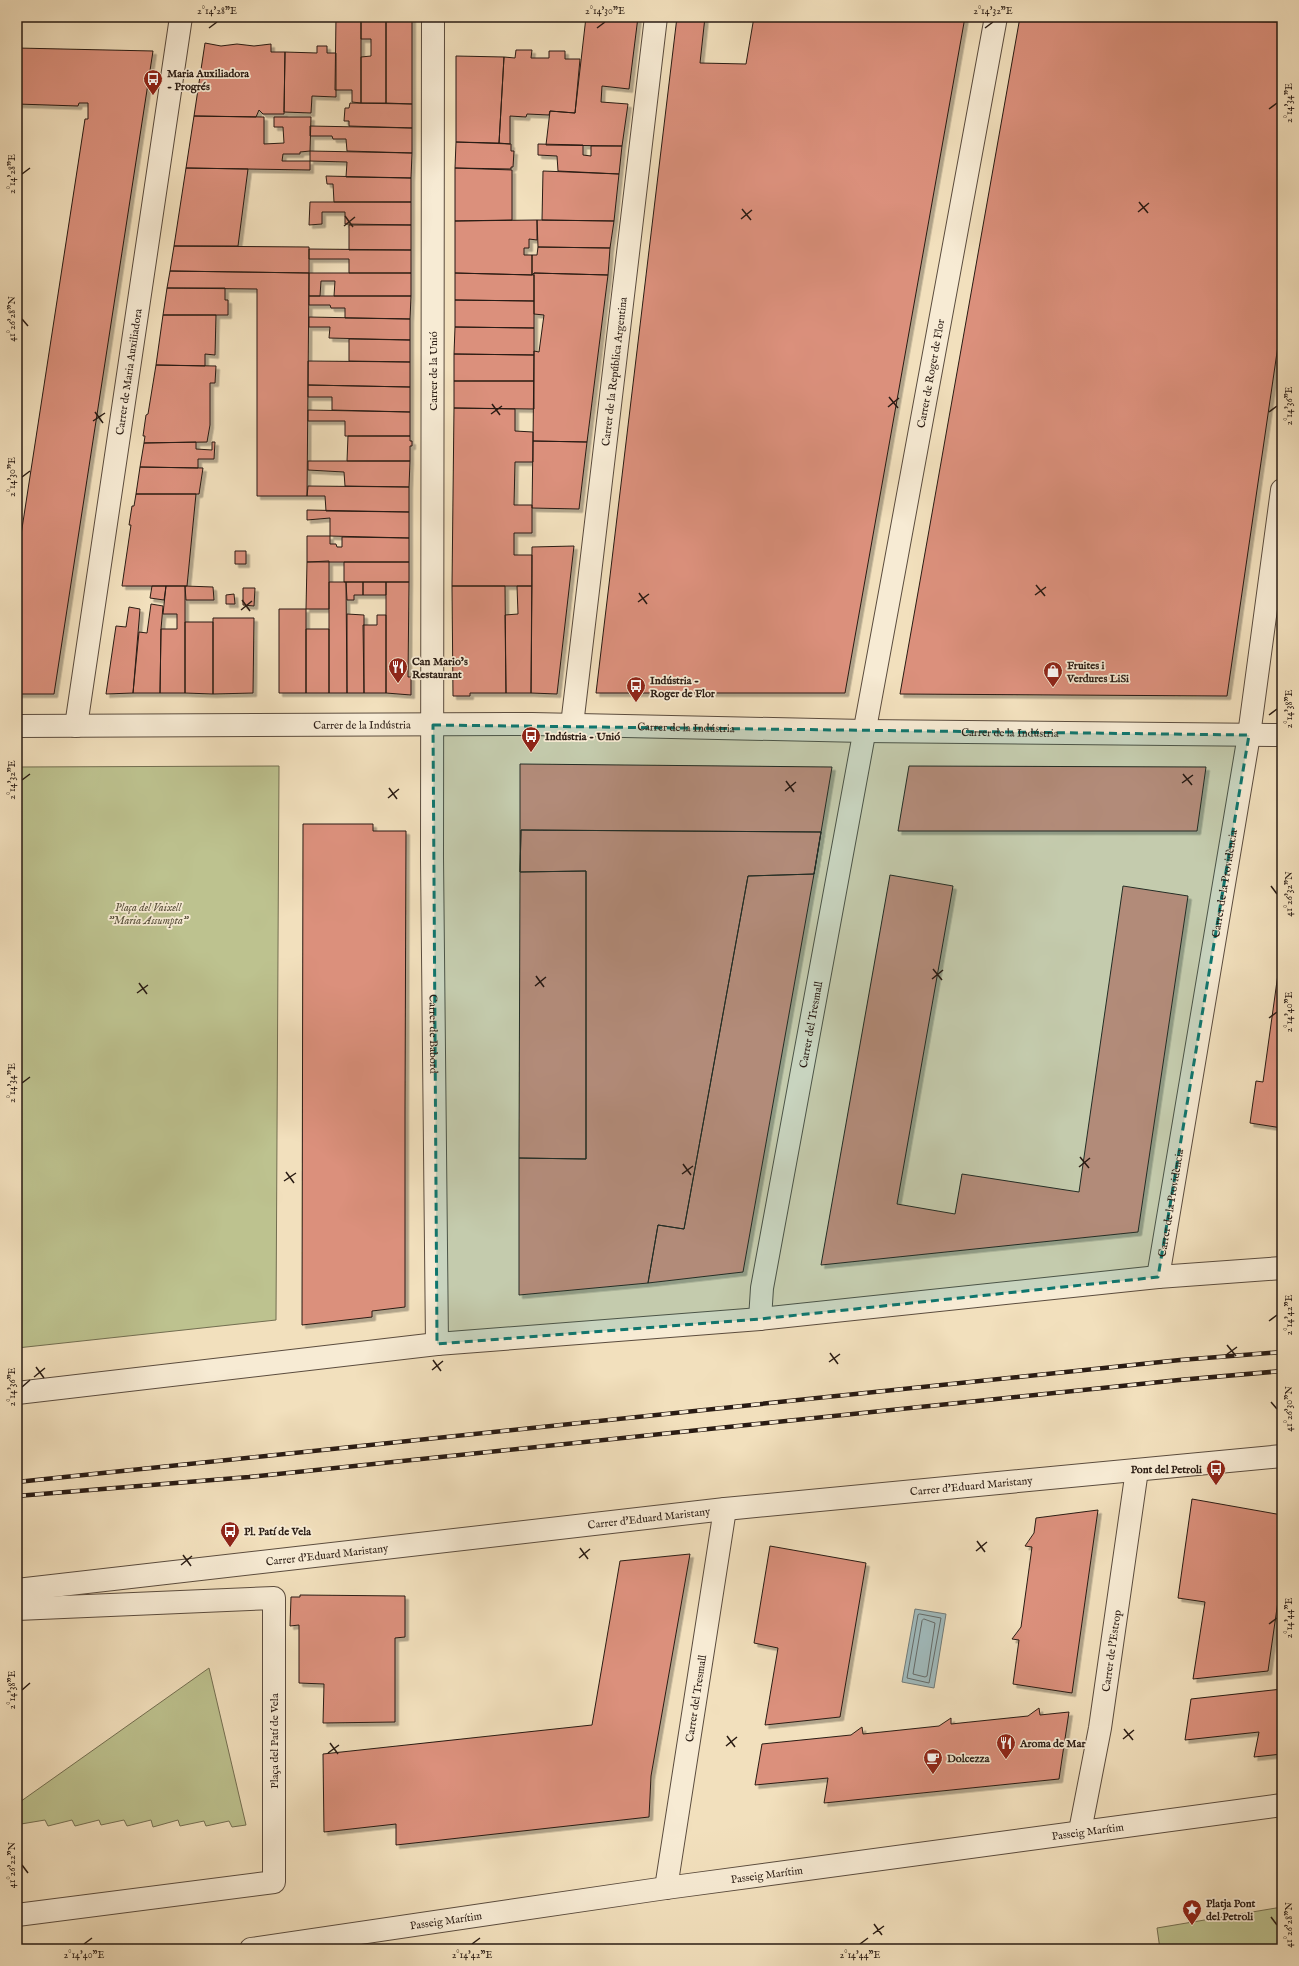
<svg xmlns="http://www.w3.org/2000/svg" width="1299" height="1966" viewBox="0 0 1299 1966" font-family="'IM FELL English',serif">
	<defs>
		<filter id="shadow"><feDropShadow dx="3.5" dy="3.5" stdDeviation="0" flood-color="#0004"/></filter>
	</defs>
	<rect width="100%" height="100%" fill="#f2e0bd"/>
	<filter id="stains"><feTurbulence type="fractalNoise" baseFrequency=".005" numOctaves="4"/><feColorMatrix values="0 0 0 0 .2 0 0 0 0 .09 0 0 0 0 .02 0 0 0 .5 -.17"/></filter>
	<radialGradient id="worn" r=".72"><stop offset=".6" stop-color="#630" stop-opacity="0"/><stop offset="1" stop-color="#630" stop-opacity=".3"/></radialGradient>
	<path fill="#bdc28f" stroke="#736e51" d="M279 766 276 1320 17 1348V767Z
		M209 1668 246 1825 232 1827 229 1821 206 1826 204 1821 180 1826 178 1820 153 1827 151 1820 127 1826 124 1820 101 1825 99 1820 75 1826 72 1820 48 1826 45 1820 21 1824 17 1804Z
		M1282 1907V1949H1160L1157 1928Z"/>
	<path fill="#a0babc" stroke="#707a78" d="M915 1609 946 1614 934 1688 902 1682Z"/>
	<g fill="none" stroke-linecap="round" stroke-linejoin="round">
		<path stroke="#646a68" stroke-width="1" d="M920 1614 941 1618 929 1683 907 1678 918 1615Z
			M924 1619 935 1623 927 1676 925 1677 913 1674 922 1621Z"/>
	</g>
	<path fill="#db907b" stroke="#291b13" filter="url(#shadow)" d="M336 17H361V103L352 102V90H335Z
		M361 17H386V103H361V57L371 56V39H361Z
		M386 17H412V104L386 103Z
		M586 17H638L629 89 602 86 601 102 628 104 622 146 546 145 550 111 575 113Z
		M677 17H705L700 63 746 64 754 17H965L845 693H596Z
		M1020 17 1282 22V318L1227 696 900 694Z
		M205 43 221 46 237 44 254 46 271 44V52H285L284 114H263L259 110 256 117 194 116Z
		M317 46H327V53H336V97L312 96 311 113 284 112 285 52 317 53Z
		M17 48 153 51 54 694H17V561L85 119H88V103H79L78 106 17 104Z
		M516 50H532L531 58H549V51H565V59H580L575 113 550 111 549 115 527 114 526 117 510 116V144L499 143 504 57 515 58Z
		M456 56 504 57 499 143 456 142Z
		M350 103 412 104V128L349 126V121H344L345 108H349Z
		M194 116 264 117V144L284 143 283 127H274V117H311L310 151 300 152V154H283L282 161H310V170L186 168Z
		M310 126 412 128V153L347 151 346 139H333L332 136H310Z
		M456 142 511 144V151H514L513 167H511V169L455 168Z
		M538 144 583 145V155L591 156V146H622L619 174 558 171 557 156 538 155Z
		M310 151 412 153 411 178 346 177 347 162 310 161Z
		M186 168 248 169 238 246H174Z
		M455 168 512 170V220L455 221Z
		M543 171 619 174 614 221 542 220Z
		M326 176 411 178V202H334L333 184H327Z
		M310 202H411V225L345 224V212H322V224L309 225Z
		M537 220V240L529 239V248H524V255H532V275L455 273V221Z
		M537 220 614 221 610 248 538 247Z
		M349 225H411V250H349Z
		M174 246 309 247V273L170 271Z
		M538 247 610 248 608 275 534 273 532 275V255H537Z
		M309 249 411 250V273H349V259H309Z
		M170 271 309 273 307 496H257V289L167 288Z
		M309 273H411V296H334L335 281H321L320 296H309Z
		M455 273 534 275V301L455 300Z
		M534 273 608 275 587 442 533 441 534 351 539 352 544 315 534 314Z
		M167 288H225V300H228V315H163Z
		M309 296H411L410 319 345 318V308H331L330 305H309Z
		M455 300 534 301V328L455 327Z
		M163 315H216L215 355 205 354V366L156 365Z
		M309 317 410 319V340L329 338 330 327H309Z
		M455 327 534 328V355L454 354Z
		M349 339 410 340V362L349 361Z
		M454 354 534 355V381H454Z
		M308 361 410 362V387L308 385Z
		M156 365 216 366 215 383H210V425L207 442 144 443 145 436H143L146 415 148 414Z
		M454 381H534V409L454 408Z
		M308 385 410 387V412L332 410V397H308Z
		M454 408 515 409V431L533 432V462H515L514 505H532V533H514V555H532V586H452Z
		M308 410 410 412V436H345V421H308Z
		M348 436H410V441H412V446H410V461H347Z
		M533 441 587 442 579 509 532 508Z
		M196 442V449L212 450V442H215L214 459H198V468L140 467 144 443Z
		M308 461H410L409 487 345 486 344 472 308 470Z
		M140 467 203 468 199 494H136Z
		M308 486 409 487V512L326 511 325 496H307Z
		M136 494H196L187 586H122L131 525H129L132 506H134Z
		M307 510 409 512V538L330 536V518L307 520Z
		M307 536H330V544H336L337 547H342V537L409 538V562H307Z
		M574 546 557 694 531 693 532 547Z
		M235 551H246V564H235Z
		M329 561V609H306L307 562Z
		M344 562H409V582H344Z
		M329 582H346L347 693H329Z
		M346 582H363V595H354V600H347Z
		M363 582H386V595H363Z
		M386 582H409L408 677H411V695L386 693Z
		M152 586H166L164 600 150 598Z
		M166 586H185V693H160L161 629H177V614H163Z
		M185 586 213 587 214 600H186Z
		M452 586H505L506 693H470V696H453Z
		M517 586H532L531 693H506L505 615 518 614Z
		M243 588H255L254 606 243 605Z
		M234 594 235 604H226V595Z
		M151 604 163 606 161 629 160 693H133L139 632 147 633Z
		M129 607 140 609 133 693 106 694 116 626 126 627Z
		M279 609H306V693H279Z
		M347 614 364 615V693H347Z
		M377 615H386V693H364L363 625H377Z
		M213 618H254L253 693 213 694Z
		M185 622H213V694L185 693Z
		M306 629H329V693H306Z
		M520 764 832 767 814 874 821 832 521 830 520 872Z
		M909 766 1206 767 1197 831H898Z
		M303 824H373V831H406L405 1112V1307L372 1311V1317L302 1325Z
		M521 830 821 832 814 874 748 876 684 1229 658 1225 648 1283 519 1295V1158L586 1159V871L520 872Z
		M586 871V1159L519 1158 520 872Z
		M814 874 743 1272 648 1283 658 1225 684 1229 748 876Z
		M890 875 953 886 897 1204 955 1214 962 1174 1079 1192 1123 886 1188 896 1138 1232 821 1265Z
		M1282 945V1128L1250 1123 1256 1081 1263 1082Z
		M1192 1499 1282 1515V1573L1268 1671 1193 1679 1205 1602 1178 1598Z
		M1098 1510 1072 1693 1013 1684 1019 1640 1012 1639 1021 1627 1032 1547 1025 1546 1034 1533 1036 1518Z
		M770 1546 866 1563 840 1717 765 1725 778 1648 754 1643Z
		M690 1554 651 1776 649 1817 396 1845V1824L324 1832 323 1754 592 1725 620 1561Z
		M300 1595 405 1596V1637L395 1638V1722L323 1723 324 1684 299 1683V1625L290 1626 291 1597H300Z
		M1282 1689V1754L1254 1757 1259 1732 1185 1740 1191 1699Z
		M1039 1708 1040 1715 1069 1712 1059 1779 824 1803 828 1778 755 1785 762 1744 851 1735 862 1727 863 1734 939 1726 951 1718V1724L1028 1716Z"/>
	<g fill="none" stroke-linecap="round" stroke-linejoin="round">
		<defs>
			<g id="minor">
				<path id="s1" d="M433 17 432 858 437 1344"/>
				<path id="s2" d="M572 725 656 17"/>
				<path id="s3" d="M17 726 532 724 864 731 1282 735"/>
				<path id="s4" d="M76 726 181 17"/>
				<path id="s5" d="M1158 1277 1249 735 1282 490"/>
				<path id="s6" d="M760 1319 762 1288 996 17"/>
				<path d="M17 1393 437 1344 760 1319 1158 1277 1282 1268"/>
				<path id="s7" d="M17 1590 725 1509 1282 1456"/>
				<path d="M17 1609 274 1598V1882L17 1915"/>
				<path id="s8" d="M1080 1831 1100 1728 1137 1470"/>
				<path id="s9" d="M666 1888 725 1509"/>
				<path id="s10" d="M251 1949 666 1888 1282 1805"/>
			</g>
		</defs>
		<use href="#minor" stroke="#5b4c3e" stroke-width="24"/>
		<use href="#minor" stroke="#f7ebd4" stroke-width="22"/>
		<defs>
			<path id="rail" d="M17 1482 1180 1360 1282 1352
				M17 1496 249 1477 1179 1380 1282 1371"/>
		</defs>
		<use href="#rail" stroke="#291b13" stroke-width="4.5"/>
		<use href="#rail" stroke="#f7ebd4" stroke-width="3" stroke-dasharray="9" stroke-linecap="butt"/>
	</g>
	<path fill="#0f766e" fill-opacity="0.2" stroke="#0f766e" stroke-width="3" stroke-dasharray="8 5" stroke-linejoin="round" d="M433 725 1249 735 1158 1277 760 1319 437 1344Z"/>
	<path fill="none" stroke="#291b13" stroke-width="1.5" d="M209 28 217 22M597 28 605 22M985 28 993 22M1269 109 1277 103M22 174 30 168M1139 202 1148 213M742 209 751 220M1138 212 1149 203M345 216 353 227M741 219 752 210M344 226 355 217M22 319 28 326M889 397 898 408M492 404 500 415M888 407 899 398M95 412 103 423M1269 412 1277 406M491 414 502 406M93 421 105 413M22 477 30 471M1036 585 1045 596M639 593 647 604M1035 595 1046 587M242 600 250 611M638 602 649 594M241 610 252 601M1269 715 1277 709M1183 774 1192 785M22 780 30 774M786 781 794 792M1182 783 1193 775M389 788 397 799M785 791 796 782M388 798 399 789M1271 886 1277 894M933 969 942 980M536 976 544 987M932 979 943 970M139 983 147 994M535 986 546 977M137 993 148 985M1269 1018 1277 1012M22 1083 30 1077M1080 1157 1089 1168M683 1164 691 1175M1079 1167 1090 1158M286 1172 294 1183M682 1174 693 1166M284 1181 296 1173M1269 1321 1277 1315M1227 1345 1236 1356M830 1353 838 1364M1226 1355 1237 1347M433 1360 441 1371M829 1362 840 1354M36 1367 44 1378M432 1370 443 1361M34 1377 45 1368M22 1387 30 1380M1271 1402 1277 1409M977 1541 985 1552M580 1548 588 1559M976 1551 987 1542M183 1555 191 1566M579 1558 590 1549M181 1565 192 1556M1269 1624 1277 1618M22 1690 30 1683M1124 1729 1133 1740M727 1736 735 1747M1123 1739 1134 1730M330 1743 338 1754M726 1746 737 1737M328 1753 339 1745M22 1865 28 1873M1271 1917 1277 1925M874 1924 882 1935M873 1934 884 1926M84 1944 92 1938M472 1944 480 1938M860 1944 868 1938"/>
	<defs>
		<symbol id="bus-pin" viewBox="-11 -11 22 30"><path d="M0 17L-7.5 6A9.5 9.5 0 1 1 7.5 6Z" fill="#8f2418" stroke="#f7ebd4"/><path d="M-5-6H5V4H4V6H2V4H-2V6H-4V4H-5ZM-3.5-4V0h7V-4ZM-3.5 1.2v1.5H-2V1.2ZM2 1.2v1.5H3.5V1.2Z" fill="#fff"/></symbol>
		<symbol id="restaurant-pin" viewBox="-11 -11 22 30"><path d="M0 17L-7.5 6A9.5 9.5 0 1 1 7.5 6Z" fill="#8f2418" stroke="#f7ebd4"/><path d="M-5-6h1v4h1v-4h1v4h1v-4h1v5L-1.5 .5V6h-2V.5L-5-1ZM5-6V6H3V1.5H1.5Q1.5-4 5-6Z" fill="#fff"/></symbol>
		<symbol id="shop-pin" viewBox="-11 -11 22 30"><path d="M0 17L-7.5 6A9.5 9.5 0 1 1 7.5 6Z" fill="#8f2418" stroke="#f7ebd4"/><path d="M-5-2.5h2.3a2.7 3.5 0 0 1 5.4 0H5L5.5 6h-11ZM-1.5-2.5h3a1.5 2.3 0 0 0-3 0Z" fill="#fff"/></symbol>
		<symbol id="cafe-pin" viewBox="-11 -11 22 30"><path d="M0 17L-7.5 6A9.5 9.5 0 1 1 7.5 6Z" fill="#8f2418" stroke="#f7ebd4"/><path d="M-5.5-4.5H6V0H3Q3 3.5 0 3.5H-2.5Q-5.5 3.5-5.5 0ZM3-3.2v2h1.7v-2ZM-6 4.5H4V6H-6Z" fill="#fff"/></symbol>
		<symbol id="sight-pin" viewBox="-11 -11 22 30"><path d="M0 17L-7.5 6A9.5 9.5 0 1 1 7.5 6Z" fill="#8f2418" stroke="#f7ebd4"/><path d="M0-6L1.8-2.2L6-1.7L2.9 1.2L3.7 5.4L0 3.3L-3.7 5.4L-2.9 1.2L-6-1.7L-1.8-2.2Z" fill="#fff"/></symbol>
	</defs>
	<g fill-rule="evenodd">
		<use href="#bus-pin" x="142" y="68" width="22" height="30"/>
		<use href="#restaurant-pin" x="387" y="656" width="22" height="30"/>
		<use href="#shop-pin" x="1042" y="660" width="22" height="30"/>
		<use href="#bus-pin" x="625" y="675" width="22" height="30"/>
		<use href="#bus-pin" x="520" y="725" width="22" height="30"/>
		<use href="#bus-pin" x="1205" y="1458" width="22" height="30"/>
		<use href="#bus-pin" x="219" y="1520" width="22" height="30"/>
		<use href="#restaurant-pin" x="995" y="1732" width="22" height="30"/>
		<use href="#cafe-pin" x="922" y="1747" width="22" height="30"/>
		<use href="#sight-pin" x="1181" y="1898" width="22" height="30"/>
	</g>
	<g text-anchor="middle" stroke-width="3.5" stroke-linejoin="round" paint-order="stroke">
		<g font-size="11" font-weight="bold" fill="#291b13" stroke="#f7ebd4" text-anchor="start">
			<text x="167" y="77">Maria Auxiliadora<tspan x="167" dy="13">- Progrés</tspan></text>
			<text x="412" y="665">Can Mario’s<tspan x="412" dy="13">Restaurant</tspan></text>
			<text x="1067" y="669">Fruites i<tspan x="1067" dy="13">Verdures LiSi</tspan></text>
			<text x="650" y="684">Indústria -<tspan x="650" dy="13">Roger de Flor</tspan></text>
			<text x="545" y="740">Indústria - Unió</text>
			<text x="1202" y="1473" text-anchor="end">Pont del Petroli</text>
			<text x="244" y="1535">Pl. Patí de Vela</text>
			<text x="1020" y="1747">Aroma de Mar</text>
			<text x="947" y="1762">Dolcezza</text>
			<text x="1206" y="1907">Platja Pont<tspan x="1206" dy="13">del Petroli</tspan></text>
		</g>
		<g font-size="11" fill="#291b13" stroke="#f7ebd4">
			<text dy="4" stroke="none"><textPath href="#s4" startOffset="358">Carrer de Maria Auxiliadora</textPath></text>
			<text transform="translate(433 371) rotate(-90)" y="4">Carrer de la Unió</text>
			<text dy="4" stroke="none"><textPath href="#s2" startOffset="356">Carrer de la República Argentina</textPath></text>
			<text dy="4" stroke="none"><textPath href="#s6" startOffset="961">Carrer de Roger de Flor</textPath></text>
			<text dy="4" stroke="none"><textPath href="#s3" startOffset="345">Carrer de la Indústria</textPath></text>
			<text dy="4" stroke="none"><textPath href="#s3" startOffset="669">Carrer de la Indústria</textPath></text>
			<text dy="4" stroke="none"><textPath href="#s3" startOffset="993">Carrer de la Indústria</textPath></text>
			<text dy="4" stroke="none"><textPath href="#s5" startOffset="399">Carrer de la Providència</textPath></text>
			<text dy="4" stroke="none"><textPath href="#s6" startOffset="299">Carrer del Tresmall</textPath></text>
			<text dy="4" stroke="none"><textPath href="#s1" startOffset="1017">Carrer de Babord</textPath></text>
			<text dy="4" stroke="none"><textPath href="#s5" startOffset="75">Carrer de la Providència</textPath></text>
			<text dy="4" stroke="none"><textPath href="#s7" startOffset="960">Carrer d'Eduard Maristany</textPath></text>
			<text dy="4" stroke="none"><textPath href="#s7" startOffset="636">Carrer d'Eduard Maristany</textPath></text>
			<text dy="4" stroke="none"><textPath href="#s7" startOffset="312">Carrer d'Eduard Maristany</textPath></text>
			<text dy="4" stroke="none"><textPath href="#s8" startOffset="183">Carrer de l'Estrop</textPath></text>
			<text dy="4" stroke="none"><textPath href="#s9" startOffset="192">Carrer del Tresmall</textPath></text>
			<text transform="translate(274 1741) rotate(-90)" y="4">Plaça del Patí de Vela</text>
			<text dy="4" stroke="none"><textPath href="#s10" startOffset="845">Passeig Marítim</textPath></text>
			<text dy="4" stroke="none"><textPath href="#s10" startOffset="521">Passeig Marítim</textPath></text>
			<text dy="4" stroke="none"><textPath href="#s10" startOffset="197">Passeig Marítim</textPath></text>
		</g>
		<g font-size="11" font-style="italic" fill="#554d38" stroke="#f7ebd4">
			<text x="148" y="911">Plaça del Vaixell<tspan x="148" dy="13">"Maria Assumpta"</tspan></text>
		</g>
	</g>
	<rect width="1299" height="1966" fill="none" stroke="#f2e0bd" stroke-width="44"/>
	<rect x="22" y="22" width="1255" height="1922" fill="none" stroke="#291b13" stroke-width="1.5"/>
	<g font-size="10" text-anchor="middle" fill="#291b13">
		<text x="217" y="14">2°14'28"E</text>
		<text x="605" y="14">2°14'30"E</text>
		<text x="993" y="14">2°14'32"E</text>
		<text transform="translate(1288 103) rotate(-90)" y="4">2°14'34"E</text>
		<text transform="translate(11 174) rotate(-90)" y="4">2°14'28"E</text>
		<text transform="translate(11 319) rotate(-90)" y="4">41°26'28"N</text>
		<text transform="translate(1288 406) rotate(-90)" y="4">2°14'36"E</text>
		<text transform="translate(11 477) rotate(-90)" y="4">2°14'30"E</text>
		<text transform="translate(1288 709) rotate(-90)" y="4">2°14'38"E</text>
		<text transform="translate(11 780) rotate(-90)" y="4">2°14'32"E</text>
		<text transform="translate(1288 894) rotate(-90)" y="4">41°26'32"N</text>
		<text transform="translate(1288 1012) rotate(-90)" y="4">2°14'40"E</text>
		<text transform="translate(11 1083) rotate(-90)" y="4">2°14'34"E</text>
		<text transform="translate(1288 1315) rotate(-90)" y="4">2°14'42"E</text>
		<text transform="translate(11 1387) rotate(-90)" y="4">2°14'36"E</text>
		<text transform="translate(1288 1409) rotate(-90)" y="4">41°26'30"N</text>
		<text transform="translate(1288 1618) rotate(-90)" y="4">2°14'44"E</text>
		<text transform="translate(11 1690) rotate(-90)" y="4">2°14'38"E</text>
		<text transform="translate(11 1865) rotate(-90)" y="4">41°26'22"N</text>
		<text transform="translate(1288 1925) rotate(-90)" y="4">41°26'28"N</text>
		<text x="84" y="1958">2°14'40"E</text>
		<text x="472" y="1958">2°14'42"E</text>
		<text x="860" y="1958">2°14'44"E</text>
	</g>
	<rect width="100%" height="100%" filter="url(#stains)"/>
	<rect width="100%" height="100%" fill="url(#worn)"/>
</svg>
